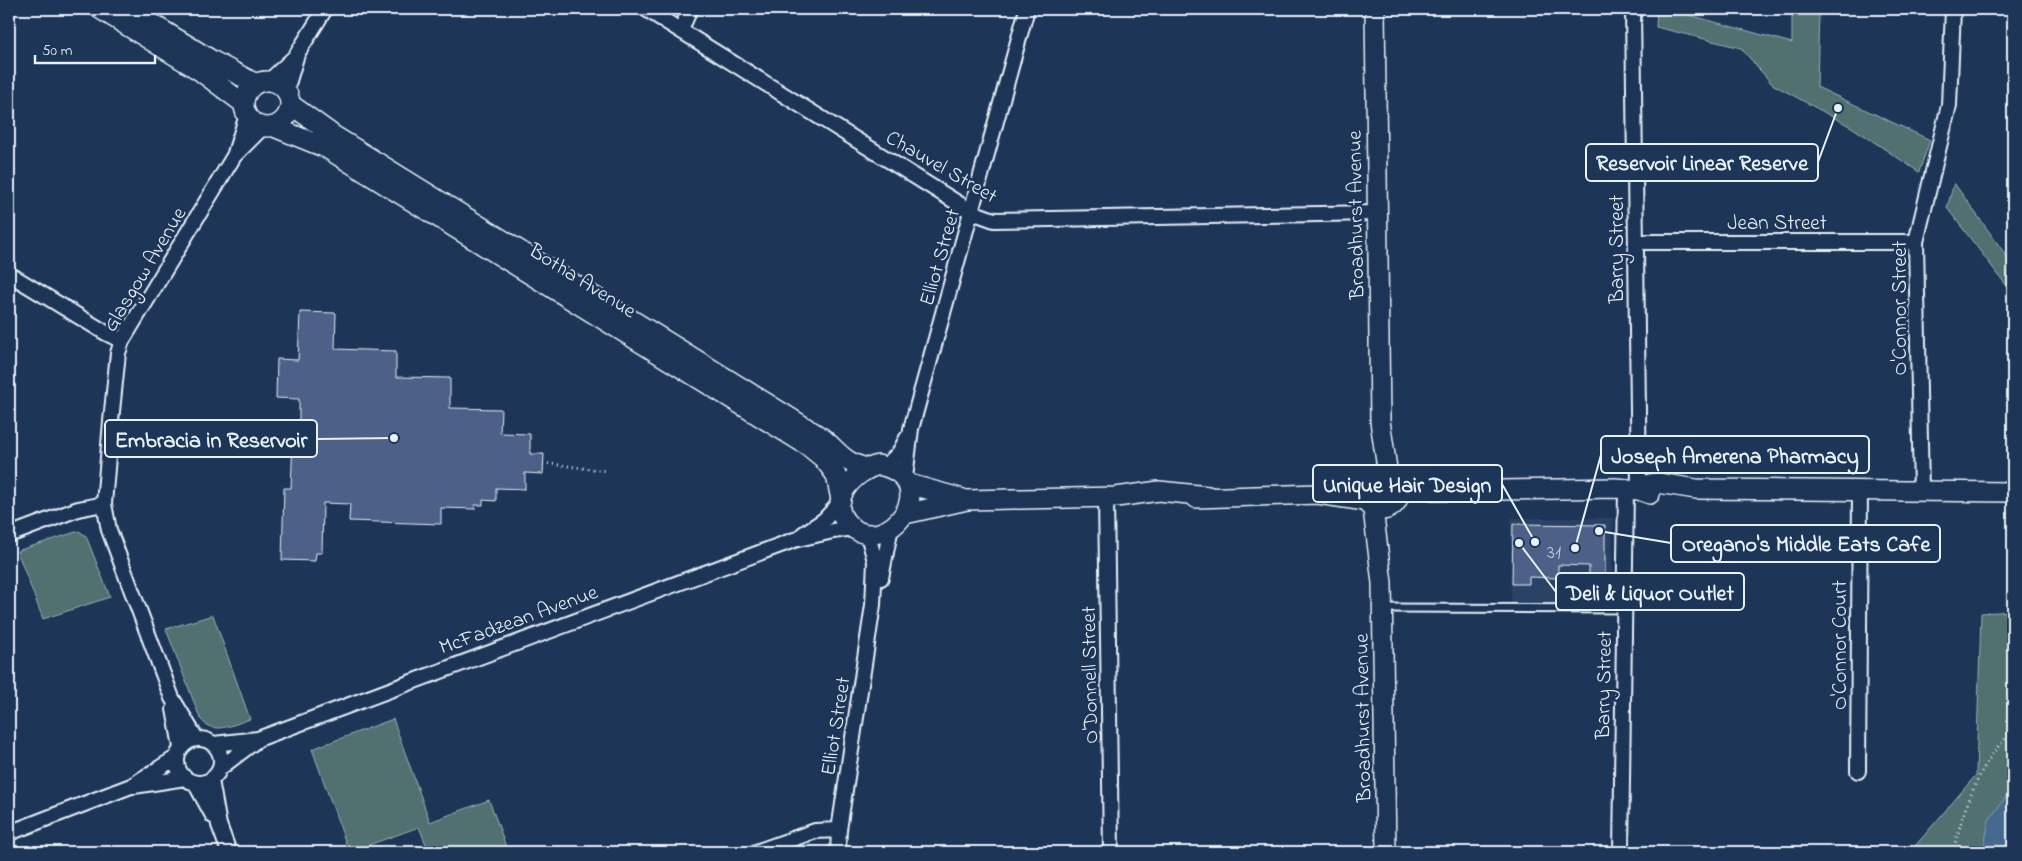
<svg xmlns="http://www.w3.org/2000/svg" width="2022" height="861" viewBox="0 0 2022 861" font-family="'Indie Flower',sans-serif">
	<rect width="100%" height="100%" fill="#1d3557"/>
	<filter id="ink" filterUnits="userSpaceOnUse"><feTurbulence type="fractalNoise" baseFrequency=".02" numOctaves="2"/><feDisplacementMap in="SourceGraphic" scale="10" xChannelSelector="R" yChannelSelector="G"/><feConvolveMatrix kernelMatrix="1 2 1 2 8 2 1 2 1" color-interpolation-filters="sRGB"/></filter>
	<g filter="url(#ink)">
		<path fill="#2c4265" d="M1511 518H1613L1612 604 1511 603Z"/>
		<path fill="#517070" stroke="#9cb0b4" d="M1657 9H1667L1792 43V9H1819L1817 87 1930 140 1919 172 1853 128 1772 84 1741 48 1656 27Z
			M1954 183 2013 265V294L1947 208Z
			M79 531 86 536 110 597 43 619 17 551Z
			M2013 611V852H1910L1976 775 1981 613Z
			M213 615 250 719C234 724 212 737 200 718L166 629Z
			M393 719 430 822 489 800 508 852H429L419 827 349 852 312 749Z"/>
		<path fill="#456b8d" stroke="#86a1b8" d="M2013 787V852H1983L1989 820Z"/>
		<path fill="#4e6087" stroke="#e8f1f8" d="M300 312 336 313 335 349 396 351V377L450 378V408L501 409 500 433 530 434V454H544L543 474 525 473V489L496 488V501L483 500V505H475V509L441 508V524L349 521 350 504 323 503 322 553H316L315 561 282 560 284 488H291L293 441H288L289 427 299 428V399L276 398 277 359 298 360Z
			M1513 524 1605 525V596H1589V566L1558 565V578L1529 577V584H1512Z"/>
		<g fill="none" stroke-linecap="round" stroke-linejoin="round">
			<defs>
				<path id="lane" d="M1383 608 1625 609"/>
				<path id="street" d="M646 9 972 212 994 220 1377 213
					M1633 9 1639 490
					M681 30 690 9
					M269 81 297 55
					M286 91 297 54 325 9
					M235 153 247 115
					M1637 242H1916
					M9 274 106 333 122 341
					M886 466 899 453 907 438
					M905 478 911 429 1027 9
					M1921 491 1916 242 1949 105 1953 9
					M1106 498 1111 852
					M803 534 824 520 840 503
					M9 535 78 509 104 504
					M881 578 891 527
					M174 709 181 747
					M196 738 172 698 109 530 104 504 111 421 118 353 122 341 234 156 263 127
					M177 761a22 22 0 1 1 44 0a22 22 0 1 1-44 0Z
					M214 744 258 739 794 540 833 531 853 528
					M220 768 257 740
					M1858 771 1860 490
					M211 780 219 825 229 852
					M195 783 213 816
					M134 786 185 778
					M9 833 131 786 177 757
					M756 852 815 831 839 830
					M838 852 839 830 873 605 875 561 868 535
					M1621 852 1626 489"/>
				<path id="secondary" d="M100 9 200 71 244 104
					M128 9 213 61 256 84
					M1375 9 1380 421 1388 475
					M244 104a23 23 0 1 1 46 0a23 23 0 1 1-46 0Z
					M290 104 333 135 821 437C840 452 842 462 867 468
					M274 127 326 148 808 446 823 458 836 475 841 500
					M878 465C947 479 888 561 849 525 824 502 855 471 878 465Z
					M1363 492a18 18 0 1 1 36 0a18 18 0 1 1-36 0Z
					M909 484 963 499
					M1397 484 1439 491 1615 488 1639 490 1650 494
					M1639 490 1650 484 1658 483 1696 489 2013 492
					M1196 498 1318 494 1365 501
					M1373 509 1382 583 1386 852
					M905 514 967 500 1116 497 1159 491 1208 496"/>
			</defs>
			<use href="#lane" stroke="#e8f1f8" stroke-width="11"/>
			<use href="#street" stroke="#e8f1f8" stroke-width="18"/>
			<use href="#secondary" stroke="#e8f1f8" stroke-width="22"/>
			<path stroke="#e8f1f8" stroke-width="3" stroke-dasharray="1 4" stroke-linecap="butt" d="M543 463 607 471
				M1953 852C1961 819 1975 775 1997 748 2002 742 2008 737 2013 731"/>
			<use href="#lane" stroke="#1d3557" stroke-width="7"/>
			<use href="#street" stroke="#1d3557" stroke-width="14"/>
			<use href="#secondary" stroke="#1d3557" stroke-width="19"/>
		</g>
	</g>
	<g text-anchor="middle" stroke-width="5" stroke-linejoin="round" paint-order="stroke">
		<g font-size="19" fill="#c2cddc">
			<text x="1554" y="558">31</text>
		</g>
		<g font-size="21" fill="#e8f1f8" stroke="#1d3557">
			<text transform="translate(942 166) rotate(30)" y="7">Chauvel Street</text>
			<text transform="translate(1355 215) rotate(-91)" y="7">Broadhurst Avenue</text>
			<text x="1777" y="229">Jean Street</text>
			<text transform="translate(1616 249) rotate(-90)" y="7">Barry Street</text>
			<text transform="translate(939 257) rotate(-74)" y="7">Elliot Street</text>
			<text transform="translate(144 269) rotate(-59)" y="7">Glasgow Avenue</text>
			<text transform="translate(583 280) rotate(32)" y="7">Botha Avenue</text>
			<text transform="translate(1899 308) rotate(-90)" y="7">O'Connor Street</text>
			<text transform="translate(518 619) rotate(-20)" y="7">McFadzean Avenue</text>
			<text transform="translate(1839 645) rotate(-90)" y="7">O'Connor Court</text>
			<text transform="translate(1089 675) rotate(-91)" y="7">O'Donnell Street</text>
			<text transform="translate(1603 685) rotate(-89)" y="7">Barry Street</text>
			<text transform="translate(1362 718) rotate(-91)" y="7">Broadhurst Avenue</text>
			<text transform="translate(835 726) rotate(-81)" y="7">Elliot Street</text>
		</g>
	</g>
	<path fill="none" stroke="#e8f1f8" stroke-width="2" d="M1838 108L1818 162M394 438L317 439M1575 548L1601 455M1535 542L1502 484M1599 531L1671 543M1519 543L1556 592"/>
	<g fill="#e8f1f8" stroke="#1d3557" stroke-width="2">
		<circle cx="1838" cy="108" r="5"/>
		<circle cx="394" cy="438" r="5"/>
		<circle cx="1575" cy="548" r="5"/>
		<circle cx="1535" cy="542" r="5"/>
		<circle cx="1599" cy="531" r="5"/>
		<circle cx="1519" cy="543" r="5"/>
	</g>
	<g fill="#1d3557" stroke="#e8f1f8" stroke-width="2">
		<rect x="1586" y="144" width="232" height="37" rx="5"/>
		<rect x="105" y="420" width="212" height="37" rx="5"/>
		<rect x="1601" y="436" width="268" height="37" rx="5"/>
		<rect x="1313" y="465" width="189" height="37" rx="5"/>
		<rect x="1671" y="525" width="269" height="37" rx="5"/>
		<rect x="1556" y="573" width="188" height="37" rx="5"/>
	</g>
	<g font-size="22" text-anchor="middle" font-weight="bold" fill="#e8f1f8">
		<text x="1702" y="170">Reservoir Linear Reserve</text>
		<text x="211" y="447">Embracia in Reservoir</text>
		<text x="1735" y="463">Joseph Amerena Pharmacy</text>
		<text x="1407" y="492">Unique Hair Design</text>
		<text x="1806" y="551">Oregano's Middle Eats Cafe</text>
		<text x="1650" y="600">Deli &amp; Liquor Outlet</text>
	</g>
	<rect width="2022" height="861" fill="none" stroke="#1d3557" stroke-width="30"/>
	<rect x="15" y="15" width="1992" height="831" fill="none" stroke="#e8f1f8" stroke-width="2" filter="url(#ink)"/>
	<path d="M35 55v8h120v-8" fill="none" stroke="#e8f1f8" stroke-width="2.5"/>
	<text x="42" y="55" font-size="15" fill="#e8f1f8" stroke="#1d3557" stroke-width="4" paint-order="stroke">50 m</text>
</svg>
